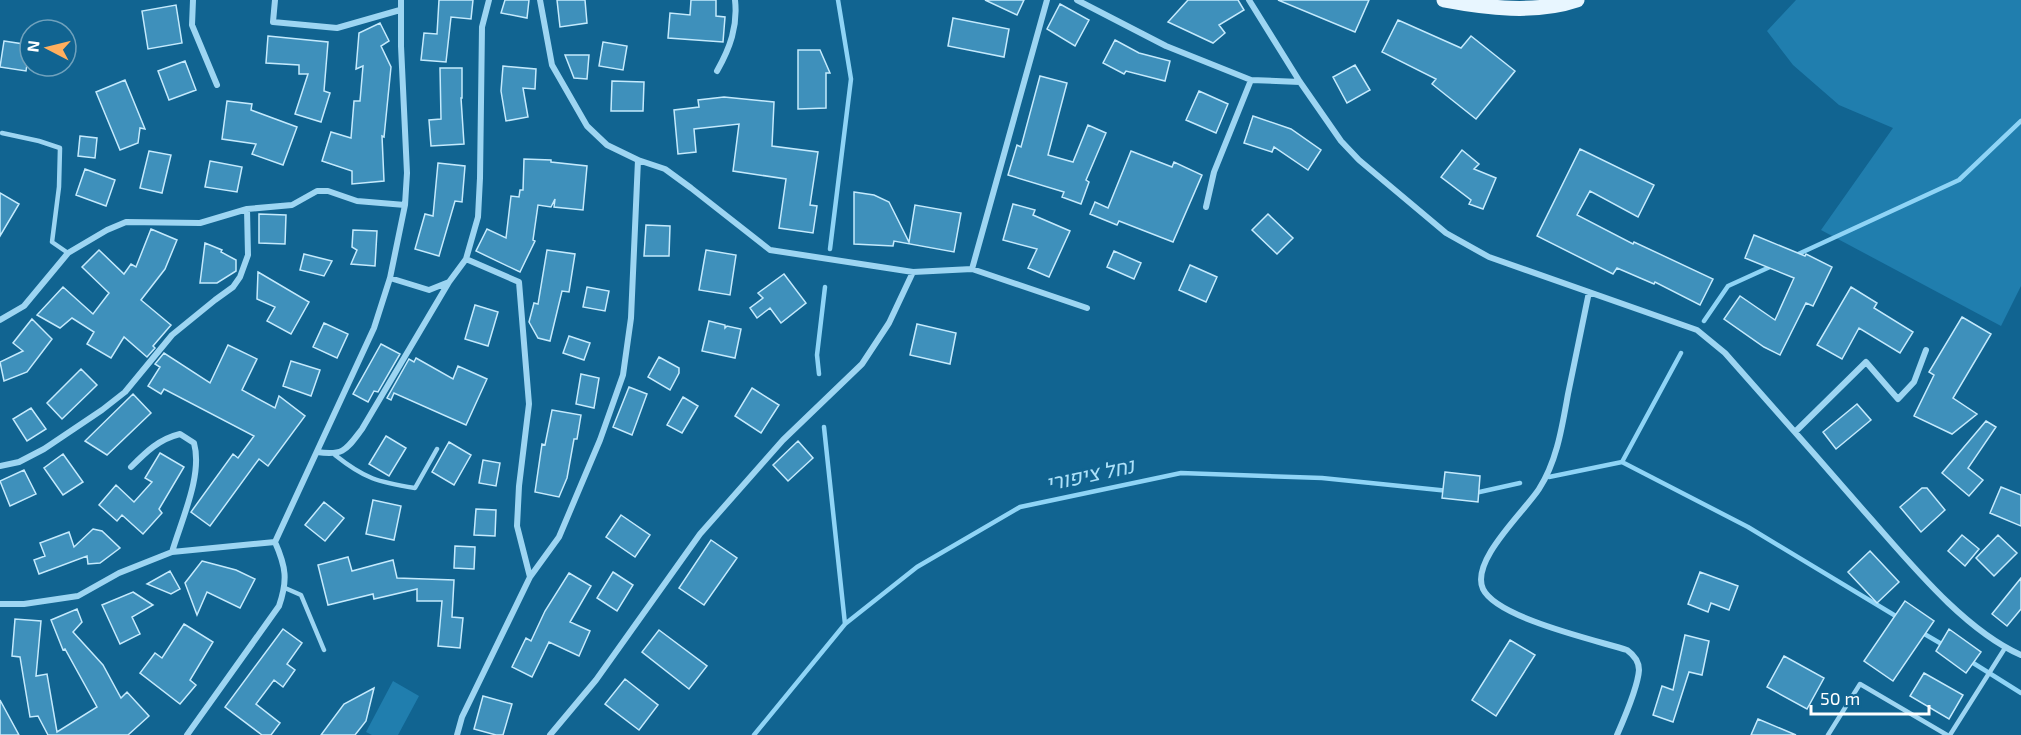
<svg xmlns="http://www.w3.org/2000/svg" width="2021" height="735" viewBox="0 0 2021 735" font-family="'Exo 2',Heebo,sans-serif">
	<rect width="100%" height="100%" fill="#116491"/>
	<path fill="#207eae" d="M1796 0H2021V286L2001 326 1821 230 1893 128 1839 105 1793 65 1767 31Z
		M393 681 419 696 398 735H372L366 732Z"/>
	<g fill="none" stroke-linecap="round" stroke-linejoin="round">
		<path stroke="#8fd4f6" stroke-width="4.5" d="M830 249 851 79 838 0
			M1794 256 1959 180 2021 121
			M1704 321 1728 286 1772 266
			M819 374 817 355 825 287
			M824 427 845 624
			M1622 462 1681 353
			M1549 477 1622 462 1748 527 1899 618
			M1475 493 1520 483
			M1921 632 1945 646
			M1970 661 2021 693
			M754 735 845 624 917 567 1020 507 1181 473 1322 478 1449 491"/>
	</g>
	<path fill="#3e90bb" stroke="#c4eafd" stroke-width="1.5" d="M439 0H473L471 19 451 17 446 62 421 60 424 33 437 34Z
		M505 0H529L527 18 501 13Z
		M557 0H585L587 23 560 27Z
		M691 0H716V16L725 17 723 42 668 38 670 13 690 15Z
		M985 0H1024L1017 15Z
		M1188 0H1238L1244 10 1219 25 1225 33 1213 43 1168 22Z
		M1278 0H1369L1355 32Z
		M1060 4 1089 20 1075 46 1047 29Z
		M176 5 182 43 148 49 142 11Z
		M953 18 1009 29 1004 57 948 46Z
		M1398 20 1461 48 1471 36 1515 71 1476 119 1432 84 1436 79 1382 52Z
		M380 23 389 41 381 46 391 67 384 137 382 136 384 181 352 184V171L322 161 331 132 351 138 354 101H360L363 66 356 69 359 33Z
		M268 36 328 42 324 91 330 93 321 122 295 114 308 74H299V65L266 63Z
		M1115 40 1139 53 1170 61 1165 81 1126 71 1124 74 1103 63Z
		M4 41 30 45 26 71 0 67Z
		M603 42 627 46 623 70 599 66Z
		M798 50H820L830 73H826V108L798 109Z
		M565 55H589L587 79 574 78Z
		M185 61 196 90 169 100 158 71Z
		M1355 65 1370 90 1347 103 1333 77Z
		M503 66 536 69 535 89 523 88 528 117 506 121 501 91Z
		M440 68H462V98H461L464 144 431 146 429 120 441 119Z
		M1040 76 1067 83 1048 155 1073 162 1088 125 1106 133 1086 180 1089 182 1081 204 1062 197 1064 192 1008 175 1017 145 1021 147Z
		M125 80 145 129 140 128 138 143 120 150 96 92Z
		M612 81 644 82 643 111H611Z
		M1199 91 1228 104 1216 133 1186 120Z
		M724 97 774 102 772 146 818 152 810 205 817 206 813 233 779 228 786 179 733 171 739 124 694 129 696 152 678 154 674 110 699 107 698 100Z
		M227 101 252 104 251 110 297 127 283 165 252 154 256 144 222 139Z
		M1253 116 1291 129 1321 150 1308 170 1274 147 1272 152 1244 143Z
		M80 136 97 138 95 158 78 156Z
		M1580 149 1654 185 1638 217 1590 191 1577 215 1633 244 1634 242 1713 279 1700 305 1655 282 1654 284 1617 268 1613 274 1537 236Z
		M1462 150 1479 164 1474 169 1496 178 1483 209 1469 204 1471 200 1441 177Z
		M149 151 171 155 162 193 140 188Z
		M1131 151 1172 167 1174 162 1202 175 1173 242 1119 221 1117 225 1090 214 1095 202 1108 208Z
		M524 159 551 160V162L587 166 583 210 554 207 555 199 551 207 538 205 533 240 535 241 520 272 476 251 487 229 506 238 511 196 519 197 520 190H523Z
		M210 161 242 167 237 192 205 187Z
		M438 163 465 166 462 202 455 201 439 256 415 249 425 214 433 216Z
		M85 169 115 180 106 206 76 195Z
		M854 192 874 195 889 202 909 242 915 205 961 213 954 252 894 241 893 246 854 244Z
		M0 193 19 204 0 236Z
		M1013 204 1035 210 1033 215 1070 231 1049 277 1028 268 1037 249 1003 240Z
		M259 214 286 215 285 244 259 243Z
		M1268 214 1293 238 1277 254 1252 230Z
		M646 225 670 226 669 256H644Z
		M151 229 177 240 165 269 141 300 171 325 153 346 155 348 147 357 124 337 111 358 87 344 94 332 72 318 60 328 37 315 63 287 93 314 109 293 82 267 99 250 124 274 131 264 136 267Z
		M353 230 377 231 375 266 351 264 357 250 352 247Z
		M1754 235 1805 256 1806 254 1832 267 1813 306 1806 303 1780 355 1764 347 1724 319 1740 296 1775 320 1794 278 1745 258Z
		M205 243 222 250 221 252 236 260V271L217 283H200Z
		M547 250 575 254 569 292 562 291 550 341 538 338 529 322 534 303 538 304Z
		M706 250 736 255 730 295 699 290Z
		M1114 251 1141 263 1134 279 1107 267Z
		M304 254 332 261 324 276 300 270Z
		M1190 265 1217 277 1206 302 1179 290Z
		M258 272 309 302 291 334 267 321 275 307 257 299Z
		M784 274 806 303 781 323 770 308 757 318 750 308 763 298 758 293Z
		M587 287 609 291 605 311 583 307Z
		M1851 287 1877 303 1874 308 1913 332 1900 353 1859 328 1842 359 1817 345Z
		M475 305 498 312 488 346 465 339Z
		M1962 317 1991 334 1953 398 1977 414 1952 434 1914 416 1934 375 1929 372Z
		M32 319 52 339 27 372 4 381 0 362 23 351 13 343Z
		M709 321 725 325V328L727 326 741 329 735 358 702 351Z
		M324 323 348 334 337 358 313 347Z
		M917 324 956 333 950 364 910 355Z
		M569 336 590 343 584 360 563 353Z
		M381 344 400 354 378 392 374 391 368 402 353 394Z
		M228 345 257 359 242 390 275 408 279 396 305 416 268 466 259 459 210 526 191 512 233 454 238 458 254 436 164 389 161 394 148 386 160 367 155 364 164 353 210 383Z
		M659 357 679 368V373L670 390 648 377Z
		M416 358 453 379 458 366 487 379 466 425 394 393 391 400 387 398 409 359 414 362Z
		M291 361 320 370 311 396 283 386Z
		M81 369 97 385 62 419 47 403Z
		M581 374 599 378 594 408 576 404Z
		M629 387 647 394 632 435 613 427Z
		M752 388 779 405 761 433 735 416Z
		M133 394 151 413 107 455 85 441Z
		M683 397 698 406 682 433 667 425Z
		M1857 404 1871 420 1836 449 1823 432Z
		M31 408 46 429 27 441 13 419Z
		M552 410 581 415 577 439H574L567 478 559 497 535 492 542 444 545 445Z
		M1986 421 1996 427 1968 468 1983 480 1969 496 1942 473Z
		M386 436 406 448 389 476 369 464Z
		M798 441 813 458 788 481 773 465Z
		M449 442 471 455 454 485 432 472Z
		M160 453 184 467 159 509 162 513 143 534 122 515 117 521 99 505 116 485 134 502 152 482 145 478Z
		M63 454 83 482 63 495 44 468Z
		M483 460 500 463 496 486 479 483Z
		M24 470 36 494 10 506 0 481Z
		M1445 472 1480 476 1478 502 1442 498Z
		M2001 487 2021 495V526L1990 513Z
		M1922 488H1927L1945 510 1921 532 1900 507Z
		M373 500 401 506 394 540 366 534Z
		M324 502 344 518 325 541 305 525Z
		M476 509 496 510 495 536 474 535Z
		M621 515 650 535 635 557 606 537Z
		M93 529 102 531 120 548 100 563 88 564 87 556 39 574 34 560 45 556 40 543 69 532 74 547Z
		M1962 535 1979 549 1965 566 1948 551Z
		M1998 535 2017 553 1994 576 1976 558Z
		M711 540 737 558 704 605 679 588Z
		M455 546 475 547 474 569 454 568Z
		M1870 551 1899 582 1877 603 1848 572Z
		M348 557 352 571 393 560 397 578 454 580 452 617 463 618 460 648 438 646 442 601H417V589L374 599 373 594 328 605 318 565Z
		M202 561 236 570 255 579 240 608 207 592 197 615 185 583Z
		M170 571 180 589 171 594 147 584Z
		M613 572 633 585 617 611 597 598Z
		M1700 572 1738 586 1729 610 1711 603 1708 612 1688 604Z
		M569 573 591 586 570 622 590 631 579 656 549 642 532 677 512 667 526 638 531 641 545 611Z
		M2021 578V609L2007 626 1992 614Z
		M133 592 153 605 132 617 140 634 120 644 102 605Z
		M1905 601 1934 621 1893 681 1864 661Z
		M77 609 82 622 73 632 103 665 121 698 127 692 149 716 128 735H48L38 716 30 717 20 657 12 656 15 619 41 621 36 676 47 674 57 732 97 707 65 649 63 650 51 620Z
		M184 624 213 642 190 680 196 685 180 704 140 673 155 653 162 658Z
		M283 629 302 643 287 664 295 670 283 687 274 680 256 704 280 723 271 735H262L225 707Z
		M1949 629 1981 652 1966 673 1936 651Z
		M659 630 707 666 689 689 642 652Z
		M1685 635 1709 641 1702 675 1689 672 1673 722 1653 715 1662 686 1673 690Z
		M1510 640 1535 655 1496 716 1472 700Z
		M1784 656 1824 678 1807 709 1767 687Z
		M1924 673 1963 695 1949 719 1910 696Z
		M625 679 658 705 639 730 605 704Z
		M374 688 366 721 355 735H321L344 704Z
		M483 696 512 704 503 735H496L474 729Z
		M0 700 19 735H0Z
		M1758 719 1796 735H1751Z"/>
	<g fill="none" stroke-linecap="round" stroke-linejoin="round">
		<path stroke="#9dd5f2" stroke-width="4.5" d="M2 133 39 141 60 148 59 187 52 242 68 253
			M335 455C365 479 378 482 415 488L437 449
			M285 588 301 595 324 650
			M1828 735 1860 684 1947 735
			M1950 735 2005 648"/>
		<path stroke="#9dd5f2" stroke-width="6" d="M193 0 192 25 217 85
			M275 0 273 22 337 28 400 10
			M540 0 552 65 587 126 607 145 638 160 665 169 691 188 770 250 913 272 972 269 1087 308
			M1077 0 1166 46 1251 80 1300 82
			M1249 0 1300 82 1341 141 1359 160 1446 233 1489 257 1697 330 1725 353C1772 406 1818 458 1864 511 1907 559 1962 629 2021 655
			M717 71C730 48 738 26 735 0
			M1206 207 1214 172 1251 80
			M972 269 1047 0
			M390 278 429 290 449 282 466 259 478 217 480 178 482 27 489 0
			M1589 292C1582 326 1575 360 1568 394 1562 427 1557 461 1539 489 1524 512 1470 561 1483 589 1497 618 1595 640 1627 650 1634 655 1639 661 1639 670 1638 687 1624 719 1617 735
			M0 320 24 306 68 253 107 230 126 222 200 223 247 209 292 205 317 191H328L357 201 405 205
			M1795 432 1866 362 1898 399 1914 382 1926 350
			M317 452C344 456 346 450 362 429L449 282
			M0 466 19 462 44 449 102 410 125 392 172 335 215 300 233 287 240 277 248 255 247 209
			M131 467C146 452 159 439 180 434L194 443C203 475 181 521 172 552
			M530 577 559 537 600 440 623 375 631 318 638 160
			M0 604H24L78 596 119 573 172 552 275 542 374 328 390 278 405 205 407 173 401 46V0
			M187 735 279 606C288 580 286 567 275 542
			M457 735 462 717 530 577 517 526 519 486 529 404 519 282 466 259
			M550 735 596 680 700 534 783 440 862 364 889 323 913 272"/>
		<path stroke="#e8f6ff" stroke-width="15" d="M1444 0C1486 8 1536 14 1577 0"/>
	</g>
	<g text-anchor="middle" stroke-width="5" stroke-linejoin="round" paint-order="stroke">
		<g font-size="21" font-style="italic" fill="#ade1f9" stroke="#116491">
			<text transform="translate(1090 475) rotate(-12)" y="7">נחל ציפורי</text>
		</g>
	</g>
	<g transform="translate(48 48) rotate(277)"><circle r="28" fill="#116491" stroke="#70a2bd" stroke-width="1.5"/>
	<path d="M0-4.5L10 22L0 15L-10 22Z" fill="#ffaf5e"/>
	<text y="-9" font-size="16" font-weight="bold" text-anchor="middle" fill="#ffffff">N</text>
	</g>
	<path d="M1811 705v9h118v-9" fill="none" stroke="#ffffff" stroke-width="3"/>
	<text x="1820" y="705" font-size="18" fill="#ffffff" stroke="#116491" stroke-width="4.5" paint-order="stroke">50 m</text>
</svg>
